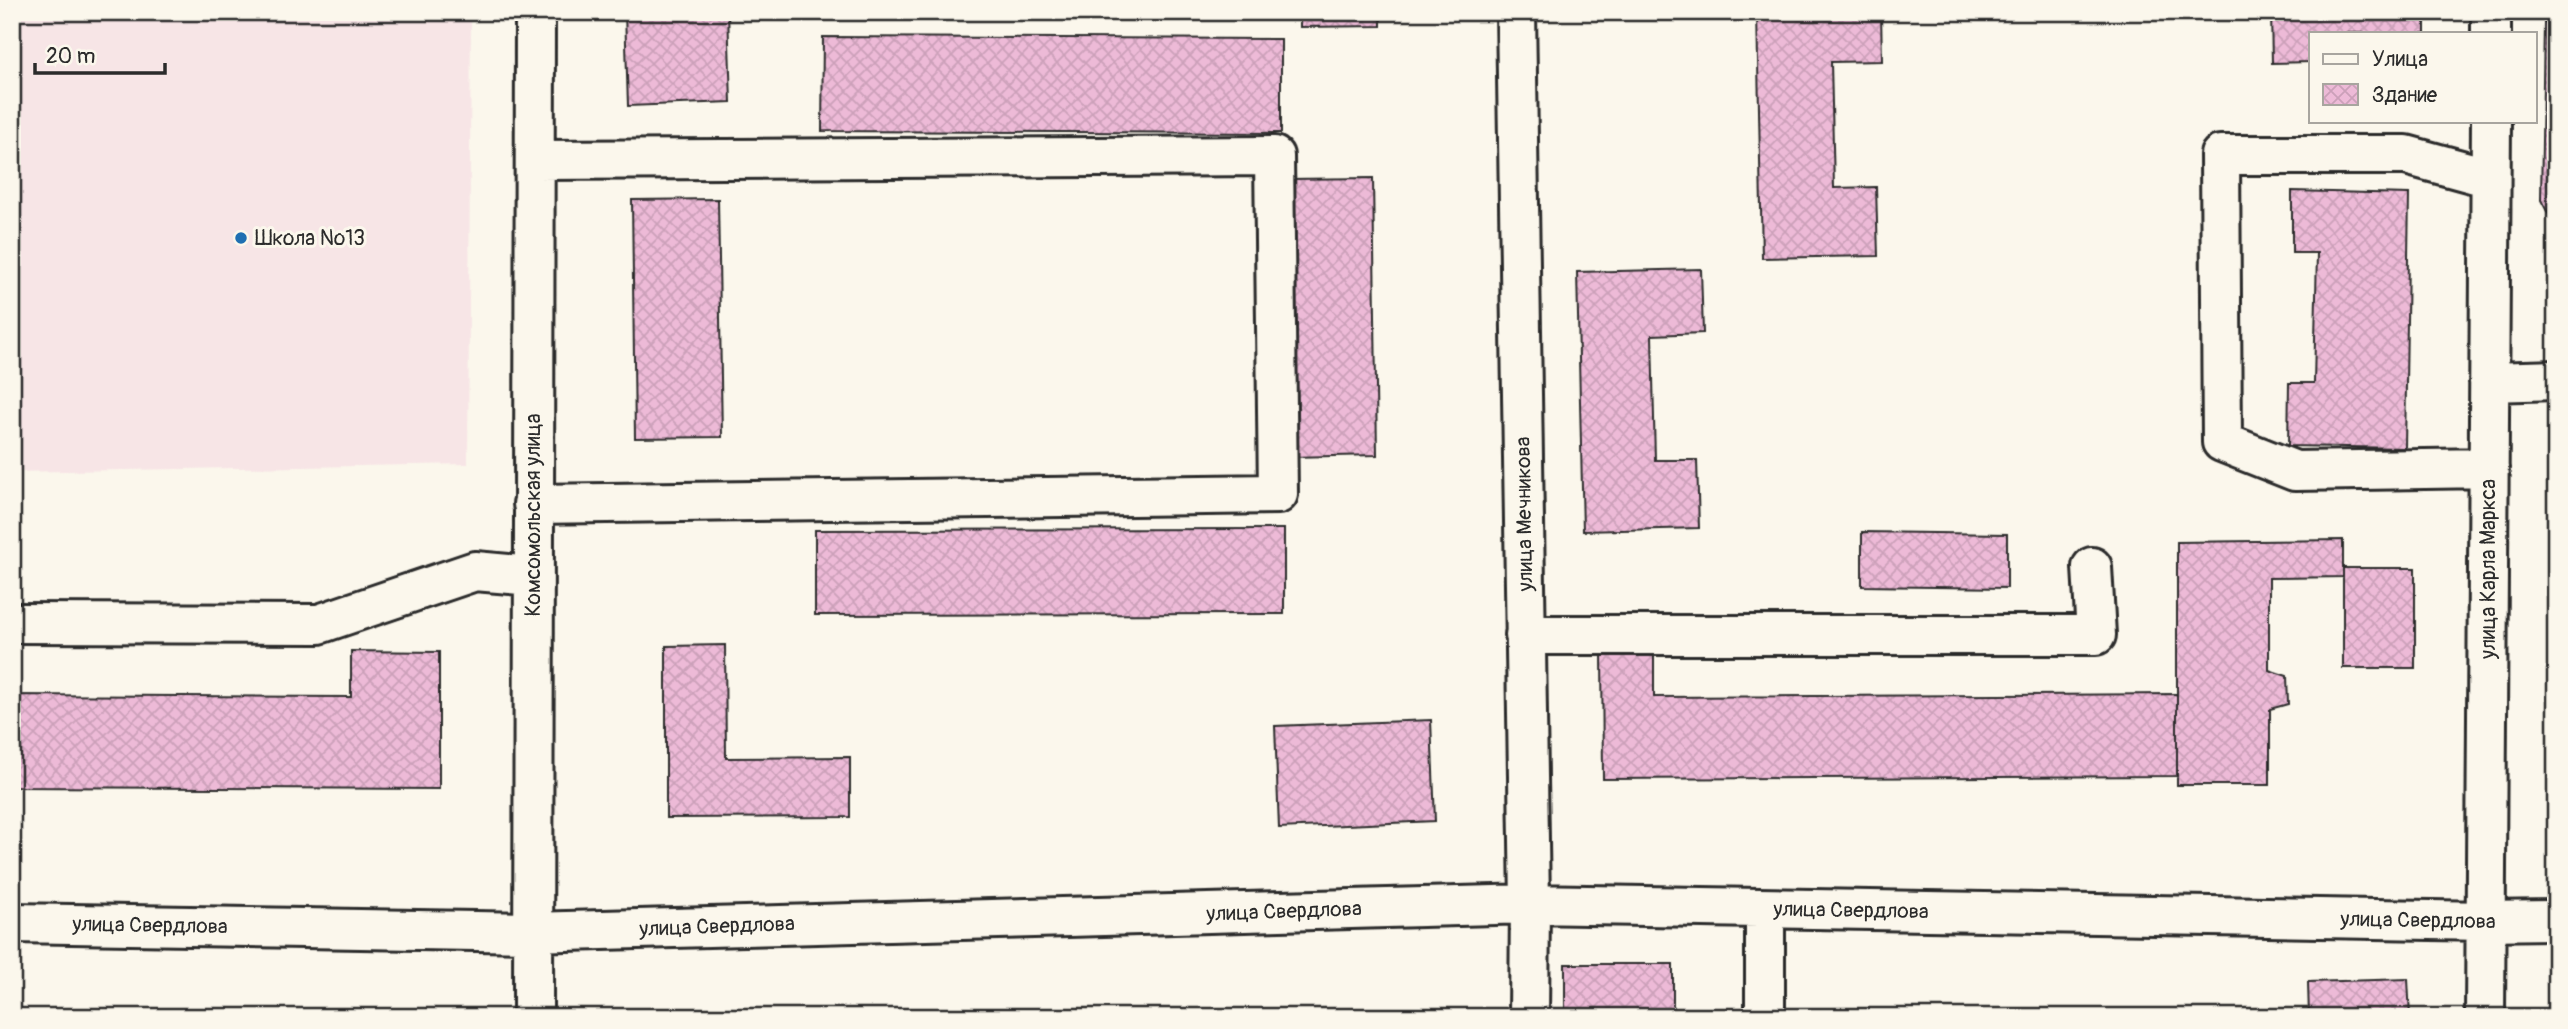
<svg xmlns="http://www.w3.org/2000/svg" width="2568" height="1029" viewBox="0 0 2568 1029" font-family="Pangolin,sans-serif">
	<defs>
		<pattern id="building-cross-hatch" width="8" height="8" patternUnits="userSpaceOnUse" patternTransform="scale(1.75)"><rect width="8" height="8" fill="#edbad7"/><path d="M0 0l8 8M0 8l8-8" fill="none" stroke="#cba0b9"/></pattern>
	</defs>
	<rect width="100%" height="100%" fill="#fbf7ec"/>
	<filter id="ink" filterUnits="userSpaceOnUse"><feTurbulence type="fractalNoise" baseFrequency=".0143" numOctaves="2"/><feDisplacementMap in="SourceGraphic" scale="14" xChannelSelector="R" yChannelSelector="G"/><feConvolveMatrix kernelMatrix="1 2 1 2 8 2 1 2 1" color-interpolation-filters="sRGB"/></filter>
	<g filter="url(#ink)">
		<path fill="#f7e5e6" d="M12 12H471L468 464 12 472Z"/>
		<path fill="url(#building-cross-hatch)" stroke="#2b2b2b" stroke-width="2" d="M625 12H728L731 102 628 106Z
			M1300 12H1381V26L1300 27Z
			M1757 12H1881L1882 61 1831 62 1834 188 1876 187 1878 256 1762 258Z
			M2271 12H2425V33H2311V62L2272 63Z
			M2544 23H2556V217H2550L2541 200Z
			M823 37 1281 39V133L822 131Z
			M1373 178 1377 455 1291 457 1287 179Z
			M2292 191 2409 194 2405 448 2288 446 2289 383H2314L2317 253H2292Z
			M718 199 722 437 635 438 632 200Z
			M2555 265H2556V341H2554Z
			M1701 269 1703 333 1652 335 1655 460H1697L1699 528 1583 531 1577 272Z
			M1284 529V614L815 615V530Z
			M1862 532 2007 534V588L1862 586Z
			M2343 540V577L2269 578V670L2287 676 2288 704 2270 709V785H2177V542Z
			M2343 568H2415V668H2343Z
			M725 645 726 758 850 757V817L666 818V646Z
			M1602 649H1654V697L2177 694V776L1603 779Z
			M351 651 439 652V789L12 787V695L351 697Z
			M1431 720 1435 821 1279 828 1275 726Z
			M1565 964H1673V1014L1565 1017Z
			M2553 968H2556V1017H2554Z
			M2408 979 2410 1017H2309L2308 982Z
			M861 1014V1017H680V1016Z"/>
		<g fill="none" stroke-linecap="round" stroke-linejoin="round">
			<defs>
				<path id="minor" d="M1516 12 1530 904 1529 1017
					M2491 33V12
					M2489 382 2556 380
					M2489 468 2295 471 2222 442 2220 155H2406L2490 178
					M533 504 1278 494 1274 156 535 160
					M12 623 319 624 475 571 532 576
					M1525 635H2096L2092 567
					M1765 909V1017
					M12 923 531 932 1530 904 2486 921 2556 920
					M533 1017 535 12
					M2485 1017 2491 121"/>
			</defs>
			<use href="#minor" stroke="#2b2b2b" stroke-width="44"/>
			<use href="#minor" stroke="#fbf7ec" stroke-width="38"/>
		</g>
	</g>
	<circle fill="#1f6fb2" stroke="#fbf7ec" stroke-width="2.5" cx="241" cy="238" r="7"/>
	<g text-anchor="middle" stroke-width="6" stroke-linejoin="round" paint-order="stroke">
		<g font-size="21" fill="#2b2b2b" stroke="#fbf7ec" text-anchor="start">
			<text x="255" y="245">Школа №13</text>
		</g>
		<g font-size="21" fill="#2b2b2b" stroke="#fbf7ec">
			<text transform="translate(1524 514) rotate(-91)" y="7">улица Мечникова</text>
			<text transform="translate(533 515) rotate(-90)" y="7">Комсомольская улица</text>
			<text transform="translate(2488 569) rotate(-90)" y="7">улица Карла Маркса</text>
			<text transform="translate(1851 910) rotate(1)" y="7">улица Свердлова</text>
			<text transform="translate(1284 911) rotate(-2)" y="7">улица Свердлова</text>
			<text transform="translate(2418 920) rotate(1)" y="7">улица Свердлова</text>
			<text transform="translate(150 925) rotate(1)" y="7">улица Свердлова</text>
			<text transform="translate(717 926) rotate(-2)" y="7">улица Свердлова</text>
		</g>
	</g>
	<rect width="2568" height="1029" fill="none" stroke="#fbf7ec" stroke-width="42"/>
	<rect x="21" y="21" width="2526" height="987" fill="none" stroke="#2b2b2b" stroke-width="2.5" filter="url(#ink)"/>
	<rect x="2309" y="32" width="228" height="91" fill="#fbf7ec" stroke="#a8a59f" stroke-width="2"/>
	<rect x="2323" y="54" width="35" height="10" fill="#fbf7ec" stroke="#a8a59f" stroke-width="2"/>
	<text x="2372" y="66" font-size="21" fill="#2b2b2b">Улица</text>
	<rect x="2323" y="84" width="35" height="21" fill="url(#building-cross-hatch)" stroke="#a8a59f" stroke-width="2"/>
	<text x="2372" y="102" font-size="21" fill="#2b2b2b">Здание</text>
	<path d="M35 63v10h130v-10" fill="none" stroke="#2b2b2b" stroke-width="3.5"/>
	<text x="46" y="63" font-size="21" fill="#2b2b2b" stroke="#fbf7ec" stroke-width="5" paint-order="stroke">20 m</text>
</svg>
